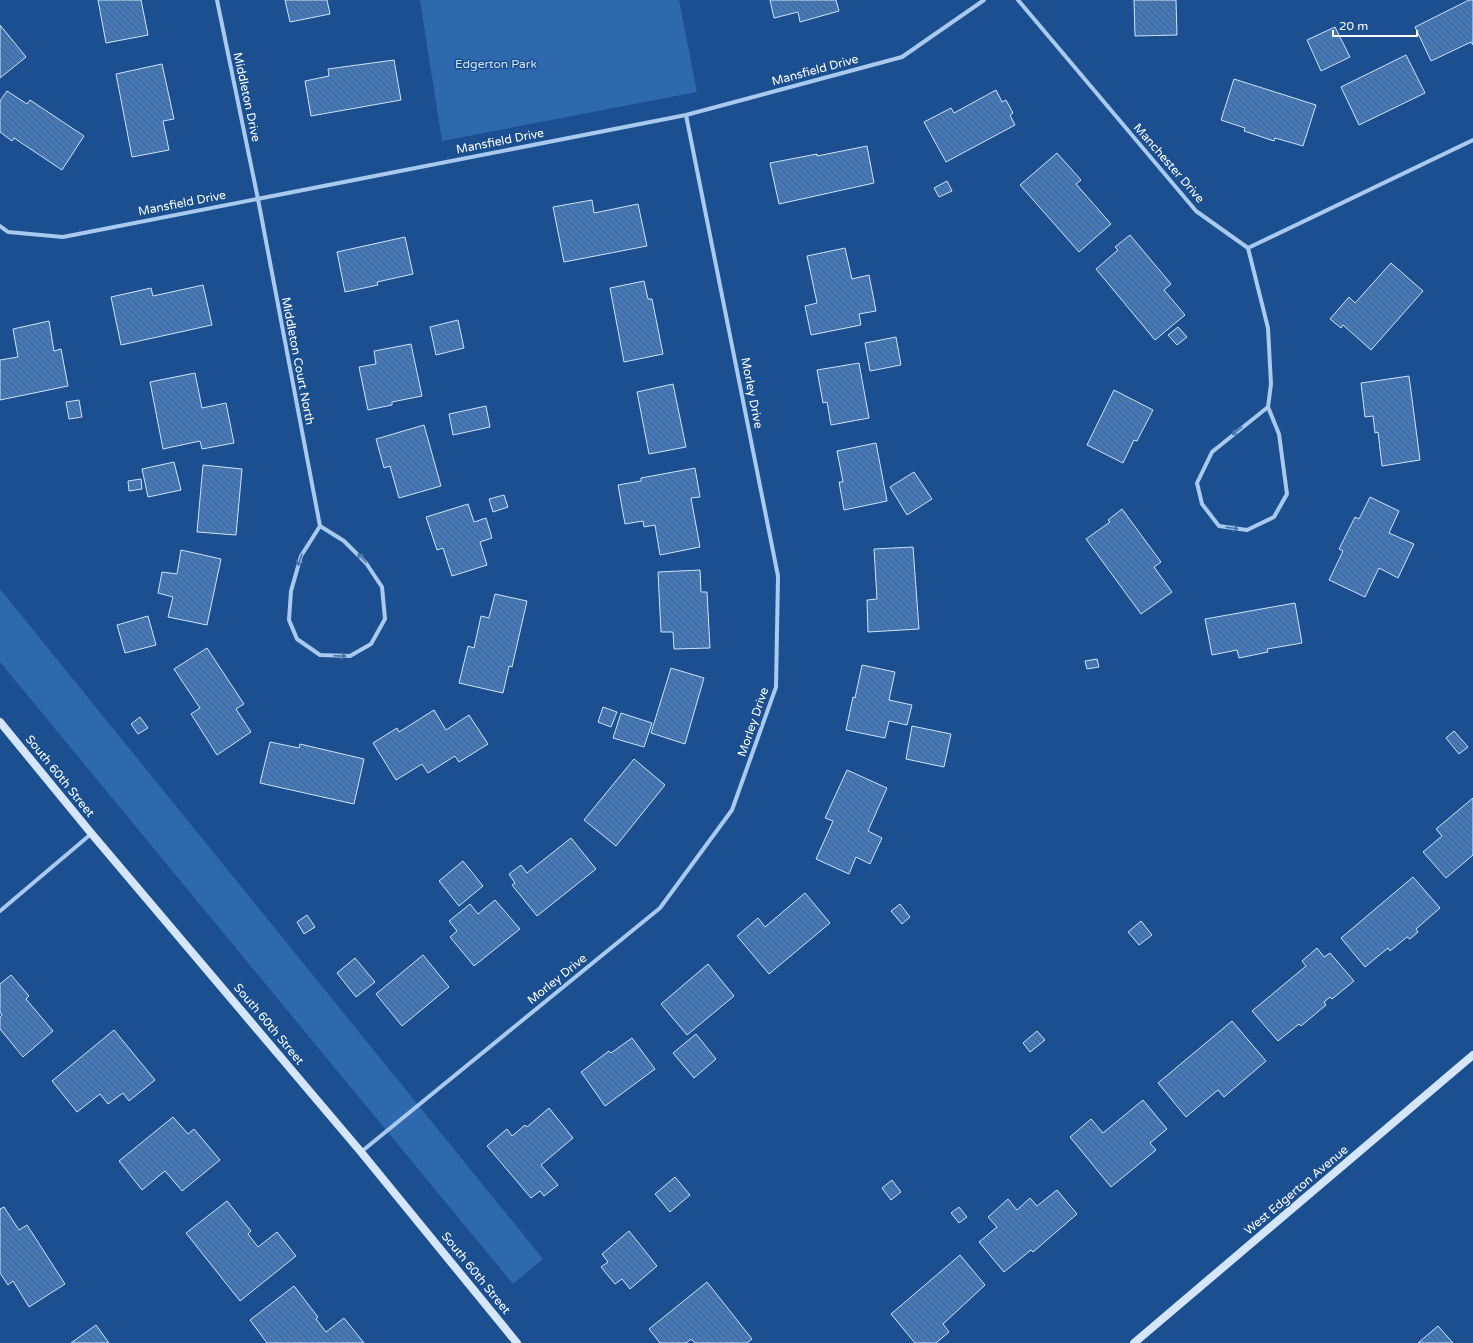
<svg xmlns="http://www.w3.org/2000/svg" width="1473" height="1343" viewBox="0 0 1473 1343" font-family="'Varela Round',sans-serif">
	<defs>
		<pattern id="building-back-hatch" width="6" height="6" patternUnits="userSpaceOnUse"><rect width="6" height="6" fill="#4478b7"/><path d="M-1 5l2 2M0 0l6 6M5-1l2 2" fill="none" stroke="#486282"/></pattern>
	</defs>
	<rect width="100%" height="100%" fill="#1b4f8f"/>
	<path fill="#2e69ad" d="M420 0H679L697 92 442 141Z
		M0 589 543 1259 513 1284 0 662Z"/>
	<path fill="url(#building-back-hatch)" stroke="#cfe3fa" d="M98 0H141L148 35 106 43Z
		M285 0H327L330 14 290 22Z
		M770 0H836L839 11 800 22 798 12 774 18Z
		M1134 0H1176L1177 35 1135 36Z
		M1469 0H1473V45L1471 42 1431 61 1415 27Z
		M0 25 26 57 0 78Z
		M1335 27 1350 57 1321 71 1307 40Z
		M1406 55 1425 93 1359 125 1341 87Z
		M394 60 401 100 311 116 305 81 329 76 328 69Z
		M162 64 174 119 163 121 169 150 132 157 116 74Z
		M1234 79 1316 105 1303 146 1275 138 1274 141 1244 131 1245 128 1221 120Z
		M996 90 1002 102 1006 100 1013 113 1010 115 1015 125 946 162 924 122 951 108 954 113Z
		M7 91 27 104 30 100 84 136 62 170 14 138 12 141 0 132V101Z
		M867 146 874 183 779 204 770 163 817 154V156Z
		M1057 153 1081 180 1076 184 1111 224 1079 252 1020 185Z
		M947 181 952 191 939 197 934 188Z
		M592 200 594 213 638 204 647 246 564 262 553 207Z
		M1130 235 1171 284 1164 290 1185 315 1155 340 1096 269 1118 250 1115 247Z
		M405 237 413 274 377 282 378 285 345 292 337 252Z
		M845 248 852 279 869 275 876 311 859 314 861 325 811 335 805 306 817 303 807 256Z
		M1391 263 1423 291 1371 350 1343 325 1341 328 1330 319 1349 297 1355 303Z
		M644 281 648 299H652L663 354 624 362 610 288Z
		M203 285 212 325 121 345 111 297 151 288 153 296Z
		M458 320 464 348 436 355 430 327Z
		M49 321 54 351 61 349 68 386 0 400V360L18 357 13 329Z
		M1178 327 1187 337 1177 345 1168 335Z
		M896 337 901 365 870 371 865 343Z
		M411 344 422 396 392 402V405L368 410 359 367 376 364 374 351Z
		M859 363 869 418 831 425 827 402 823 403 817 370Z
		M195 373 202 408 226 403 234 443 202 449 200 441 163 449 150 382Z
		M1409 376 1420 460 1382 466 1378 432 1375 433 1373 416 1365 417 1361 383Z
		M673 384 686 447 649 454 637 392Z
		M1114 390 1153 410 1137 441 1134 440 1123 463 1087 445Z
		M79 400 82 417 69 419 66 402Z
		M486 406 490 427 453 435 449 414Z
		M424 425 441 486 399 498 390 466 384 468 376 439Z
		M876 443 887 501 844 510 839 482H843L837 451Z
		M174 462 181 490 148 497 142 469Z
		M203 465 242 469 236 535 197 532Z
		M695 468 700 497 691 498 700 547 660 555 655 525 644 527 643 521 625 524 618 485 641 481V478Z
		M914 472 932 499 907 515 890 487Z
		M141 479 142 489 129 491 128 481Z
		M504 495 508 507 493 512 489 499Z
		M1370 497 1399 511 1389 533 1414 544 1398 578 1379 568 1365 597 1329 580 1343 551 1339 549 1355 517 1359 519Z
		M468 504 474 522 486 518 492 538 480 542 487 565 452 576 443 548 437 550 426 517Z
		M1122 509 1161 562 1154 567 1172 592 1141 614 1086 539 1110 522 1108 520Z
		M913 547 919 629 868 632 867 600 877 599 874 549Z
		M181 550 221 559 207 625 168 617 173 597 158 593 162 572 177 574Z
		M700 570 701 592H707L710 648 674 649 673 632H661L658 572Z
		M495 594 527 601 512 667 509 666 503 693 459 683 468 646 474 648 481 616 489 618Z
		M1295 603 1302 643 1267 649 1268 652 1239 658 1237 650 1212 655 1205 619Z
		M148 616 156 645 125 653 117 625Z
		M207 648 244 704 236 709 251 732 217 755 191 714 200 708 174 669Z
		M1097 659 1099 667 1087 669 1085 661Z
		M862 665 895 672 889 700 912 705 907 725 889 721 885 738 846 730 853 697 855 698Z
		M671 668 704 678 685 744 651 733Z
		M603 707 617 712 611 727 598 722Z
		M434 710 446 730 469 715 488 744 459 762 455 756 428 773 422 764 396 780 373 743 397 728 399 732Z
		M621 713 652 723 644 747 613 738Z
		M140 717 148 728 138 734 131 724Z
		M912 726 951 734 944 767 906 759Z
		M1454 731 1468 747 1459 754 1446 738Z
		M270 742 299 748 300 744 364 759 354 804 260 783Z
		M634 759 665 785 616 846 584 820Z
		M847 770 887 788 868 831 882 838 870 864 856 857 849 874 816 859 833 821 825 818Z
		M1473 798V855L1446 878 1423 852 1442 836 1436 829Z
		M571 838 596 869 537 916 512 885 515 883 509 874 521 865 527 873Z
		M463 861 483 886 459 906 439 881Z
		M1413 877 1440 908 1416 929 1418 932 1410 939 1407 937 1390 951 1388 948 1365 967 1341 938Z
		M805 893 830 923 769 974 737 936 758 918 765 927Z
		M495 900 520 929 474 966 450 937 457 931 449 921 470 904 478 914Z
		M900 904 910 917 902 924 891 911Z
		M307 915 315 927 304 934 297 922Z
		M1141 921 1152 935 1139 945 1128 932Z
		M1317 948 1324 957 1330 953 1354 981 1332 999 1330 997 1324 1002 1326 1005 1301 1026 1299 1024 1278 1041 1252 1011 1306 966 1302 961Z
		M423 955 449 987 402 1026 376 994Z
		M355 958 375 982 356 997 337 973Z
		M708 964 734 996 687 1035 661 1004Z
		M11 975 29 996 26 999 53 1031 23 1057 0 1029V1017L2 1015 0 1012V984Z
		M1232 1021 1266 1061 1224 1097 1218 1090 1186 1117 1158 1083Z
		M114 1030 155 1080 129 1101 123 1093 108 1104 100 1094 77 1112 52 1081Z
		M1037 1031 1045 1040 1030 1052 1023 1043Z
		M696 1034 716 1059 694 1078 673 1053Z
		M632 1038 655 1069 605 1106 581 1072 609 1051 611 1053Z
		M1143 1100 1167 1129 1150 1143 1156 1150 1111 1187 1070 1137 1091 1119 1103 1133Z
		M549 1108 573 1138 541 1165 558 1185 544 1196 540 1191 531 1198 487 1146 507 1129 512 1136 525 1125 527 1127Z
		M173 1117 188 1134 194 1129 220 1160 182 1191 165 1171 142 1190 119 1161Z
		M675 1177 690 1195 670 1212 655 1194Z
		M892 1180 901 1192 891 1200 882 1188Z
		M1057 1190 1077 1214 1033 1252 1031 1250 1004 1272 979 1242 997 1227 988 1217 1008 1199 1017 1210 1030 1198 1037 1206Z
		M227 1201 251 1231 248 1234 258 1247 277 1232 296 1256 240 1301 186 1233Z
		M4 1207 19 1230 27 1225 65 1284 29 1307 13 1281 8 1285 0 1273V1209Z
		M959 1207 967 1217 959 1223 951 1213Z
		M629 1231 657 1266 630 1289 622 1279 615 1284 601 1267 608 1262 602 1254Z
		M960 1255 985 1285 943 1324 949 1332 936 1343H915L891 1314Z
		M707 1282 752 1339 747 1343H695L691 1339 686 1343H660L649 1329Z
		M294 1286 318 1317 316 1319 326 1332 344 1318 364 1343H267L250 1320Z
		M96 1325 109 1343H71Z
		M1438 1326 1453 1343H1418Z"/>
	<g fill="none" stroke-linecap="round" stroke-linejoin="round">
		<path stroke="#a9c9ee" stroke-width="4" d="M217 0 258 199 320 526 301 556 291 591 289 620 297 639 320 655 350 656 371 644 385 619 382 587 366 563 344 541 320 526
			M1018 0 1196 211 1248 248
			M0 226 8 232 63 237 686 115 902 57 984 0
			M1248 248 1268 328 1271 384 1268 407 1279 434 1287 494 1274 517 1247 530 1219 526 1202 504 1197 483 1212 452 1268 407
			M1248 248 1473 140
			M0 911 91 834
			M361 1152 660 908 732 810 776 687 778 576 686 115"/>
		<path stroke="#d6e6fa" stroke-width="8" d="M0 722 91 833 361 1152 517 1343
			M1134 1343 1473 1055"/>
	</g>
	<defs><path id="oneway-shaft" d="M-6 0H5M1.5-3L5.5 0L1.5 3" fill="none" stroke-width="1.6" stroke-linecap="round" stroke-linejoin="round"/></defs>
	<g stroke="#4674ac">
		<use href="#oneway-shaft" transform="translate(1237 431) rotate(142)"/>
		<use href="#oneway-shaft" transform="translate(1232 528) rotate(8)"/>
		<use href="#oneway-shaft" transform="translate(362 558) rotate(-135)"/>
		<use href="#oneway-shaft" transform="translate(300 560) rotate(109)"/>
		<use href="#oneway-shaft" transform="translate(340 656) rotate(2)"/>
	</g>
	<g text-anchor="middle" stroke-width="3" stroke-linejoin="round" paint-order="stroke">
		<g font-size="12" fill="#cfe3fa" stroke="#1b4f8f">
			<text x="496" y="68">Edgerton Park</text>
		</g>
		<g font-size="12" fill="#fff" stroke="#1b4f8f">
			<text transform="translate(815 70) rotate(-15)" y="4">Mansfield Drive</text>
			<text transform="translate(247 97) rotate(78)" y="4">Middleton Drive</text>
			<text transform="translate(500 141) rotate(-11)" y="4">Mansfield Drive</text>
			<text transform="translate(1169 163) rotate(49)" y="4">Manchester Drive</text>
			<text transform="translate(182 203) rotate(-11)" y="4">Mansfield Drive</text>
			<text transform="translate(298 361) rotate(79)" y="4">Middleton Court North</text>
			<text transform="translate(752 393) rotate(79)" y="4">Morley Drive</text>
			<text transform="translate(753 722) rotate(-71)" y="4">Morley Drive</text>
			<text transform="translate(60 776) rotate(51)" y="4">South 60th Street</text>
			<text transform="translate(557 979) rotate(-39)" y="4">Morley Drive</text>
			<text transform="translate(269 1024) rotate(50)" y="4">South 60th Street</text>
			<text transform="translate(1296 1190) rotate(-40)" y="4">West Edgerton Avenue</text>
			<text transform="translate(476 1273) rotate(51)" y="4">South 60th Street</text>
		</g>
	</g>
	<path d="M1333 30v6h84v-6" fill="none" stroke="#ffffff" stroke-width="2"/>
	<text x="1339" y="30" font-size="12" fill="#ffffff" stroke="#1b4f8f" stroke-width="3" paint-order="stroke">20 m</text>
</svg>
